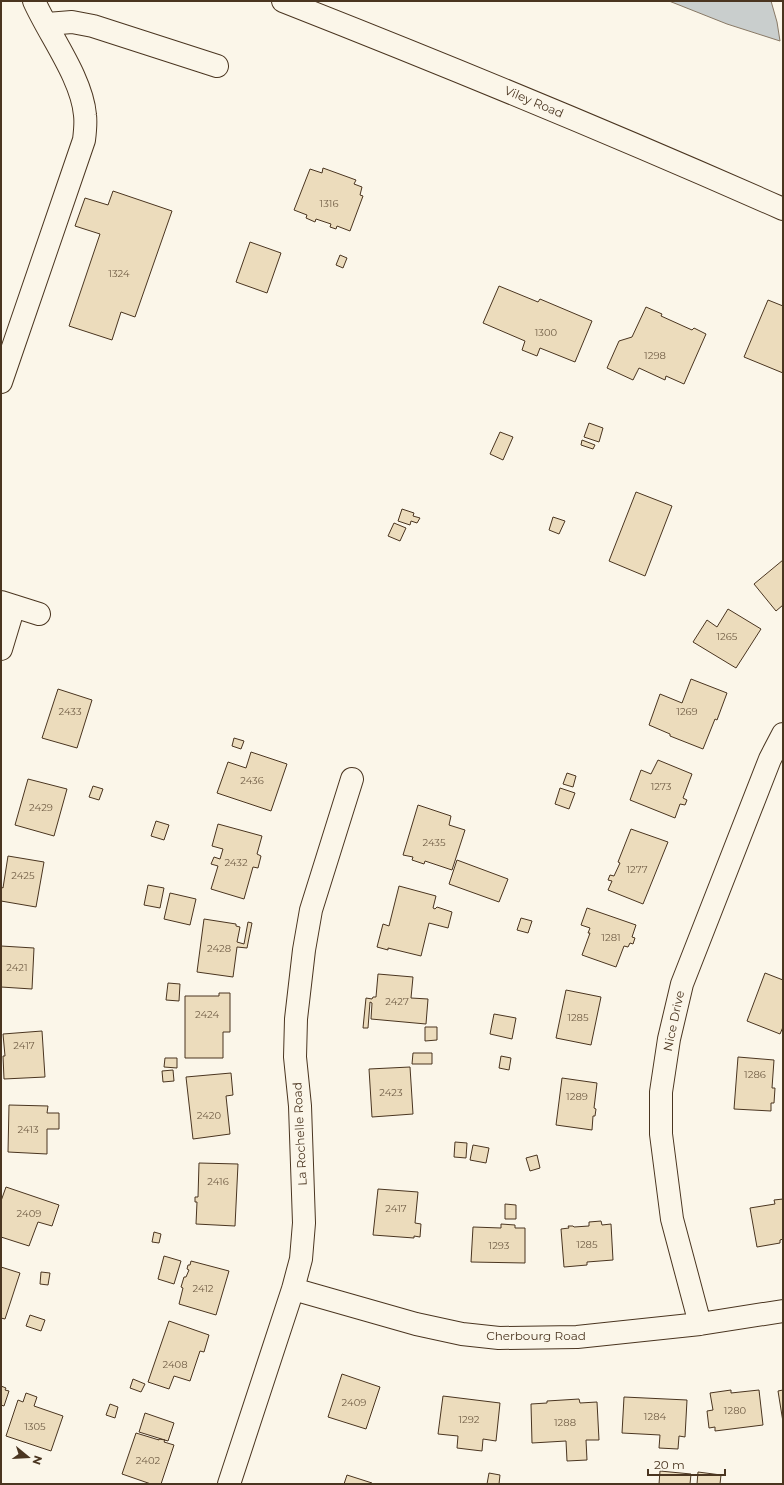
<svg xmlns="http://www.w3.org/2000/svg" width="784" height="1485" viewBox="0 0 784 1485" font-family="Montserrat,sans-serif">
	<rect width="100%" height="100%" fill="#fbf6e9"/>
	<path fill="#c9cecd" stroke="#887966" d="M669 1H771L777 22 780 41 727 24Z"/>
	<path fill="#ecdcbc" stroke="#4a3520" d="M323 168 356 180 354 184 362 187 360 195 363 196 350 231 337 226 336 229 330 227 331 224 316 219 315 222 306 218 307 215 294 210 310 169 322 173Z
		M113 191 172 211 135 317 121 312 112 340 69 326 100 234 75 226 85 198 108 205Z
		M250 242 281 253 267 293 236 282Z
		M340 255 347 258 343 268 336 265Z
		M499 286 538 302 540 299 592 321 575 362 540 348 537 356 522 350 525 341 483 323Z
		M768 300 783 306V373L744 357Z
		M646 307 662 314 661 316 692 330 694 328 706 334 684 384 666 376 665 380 639 368 633 380 607 368 619 341 632 337Z
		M589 423 603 428 599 442 584 437Z
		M500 432 513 437 503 460 490 454Z
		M582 440 595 445 593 449 581 445Z
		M636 492 672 506 645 576 609 561Z
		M402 509 414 513 413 516 420 518 417 523 411 521 410 525 398 521Z
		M553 517 565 521 559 534 549 530Z
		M394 523 406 528 400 541 388 536Z
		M783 560V605L776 611 754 584Z
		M728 609 761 629 736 668 693 642 707 620 717 627Z
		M691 679 727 693 717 720 715 719 703 749 670 736V734L649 725 660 694 682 703Z
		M58 689 92 700 77 748 42 738Z
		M234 738 244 741 241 749 232 746Z
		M251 752 287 764 271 811 217 793 228 762 246 768Z
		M658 760 692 774 683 798 687 800 685 805 680 804 675 818 630 800 641 770 651 774Z
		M567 773 576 776 573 787 563 784Z
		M28 779 67 789 54 836 15 825Z
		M93 786 103 789 99 800 89 797Z
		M560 788 575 793 569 809 555 804Z
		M418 805 451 816 449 825 465 830 452 870 425 861 424 864 412 860 413 857 403 855Z
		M156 821 169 825 164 840 151 836Z
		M218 824 262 836 257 854 261 856 258 868 253 867 244 899 211 889 218 866 211 864 214 857 220 859 223 849 212 846Z
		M631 829 668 842 643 904 608 890 612 881 608 880 610 875 614 876 620 863 618 862Z
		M8 856 44 862 36 907 1 901V887L3 888Z
		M457 860 508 879 499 902 449 884Z
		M148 885 164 888 160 908 144 905Z
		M399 886 436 896 433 908 435 909 437 907 452 912 448 928 429 923 421 956 388 948V950L377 947 383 924 389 926Z
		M170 893 196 899 190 925 164 919Z
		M587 908 636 925 632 937 635 938 633 944 630 943 628 947 624 946 616 967 582 955 590 933H588L590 928 581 925Z
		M521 918 532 921 528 933 517 930Z
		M204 919 236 924V926L240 927 237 942 244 944 248 922 252 923 247 948 237 947 233 977 197 972Z
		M1 946 34 948 32 989 1 987Z
		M765 973 783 980V1027L780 1034 747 1021Z
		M378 974 413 977 411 998 428 999 426 1024 371 1019 372 1003 370 1002 368 1028H363L366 998 372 999 373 997H376Z
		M168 983 180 984 179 1001 166 1000Z
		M566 990 601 997 591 1045 556 1038Z
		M219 993H230V1032H223V1058H185V996H219Z
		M494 1014 516 1018 512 1039 490 1034Z
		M425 1027H437V1040L425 1041Z
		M42 1031 45 1077 4 1079 3 1056H5L3 1034Z
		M413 1053H432V1064H412Z
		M501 1056 511 1058 509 1070 499 1068Z
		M738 1057 774 1060 772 1088H775L774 1103H771V1111L734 1109Z
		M165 1058H177V1068L164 1067Z
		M410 1067 413 1114 372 1117 369 1069Z
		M173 1070 174 1081 163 1082 162 1071Z
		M231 1073 233 1095 226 1096 230 1134 193 1139 186 1077Z
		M562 1078 597 1083 594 1108 596 1109 595 1116H593L592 1130 556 1125Z
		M9 1105 48 1106 47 1113H59V1129H47V1154L8 1152Z
		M455 1142 467 1143 466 1158 454 1157Z
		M473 1145 489 1148 486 1163 470 1160Z
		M537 1155 540 1168 530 1171 526 1158Z
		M199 1163 238 1164 235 1226 196 1224 197 1202H195V1197H198Z
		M6 1187 59 1205 52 1226 38 1222 29 1246 1 1237V1201Z
		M378 1189 418 1192 415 1223 421 1224 420 1237 414 1236V1238L373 1235Z
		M783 1199V1239L780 1240V1243L757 1247 750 1208 775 1204 774 1200Z
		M505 1204 516 1205V1219H505Z
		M601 1221 602 1225 611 1224 613 1260 587 1262V1265L564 1267 561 1229 569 1228 568 1226H573L574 1227 589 1226V1222Z
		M501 1224 515 1225V1228H525V1263L471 1262 473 1227 501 1228Z
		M154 1232 161 1234 159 1243 152 1242Z
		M164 1256 181 1261 174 1284 158 1279Z
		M191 1261 229 1271 216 1315 179 1304 183 1288 181 1287 184 1277H186L189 1270 187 1269 188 1265H190Z
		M1 1267 20 1273 5 1319 1 1318Z
		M41 1272 50 1273 48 1285 40 1284Z
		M30 1315 45 1320 41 1331 26 1326Z
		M169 1321 209 1335 204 1352 200 1351 190 1381 174 1376 169 1389 148 1382Z
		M342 1374 380 1387 366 1429 328 1417Z
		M133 1379 145 1384 141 1392 130 1388Z
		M1 1386 6 1388 5 1390 9 1391 4 1406 1 1405Z
		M731 1390V1393L759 1390 763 1425 715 1431V1427L709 1428 707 1411 713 1410 710 1393Z
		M783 1390V1422L778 1391Z
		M26 1393 37 1397 34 1406 63 1416 51 1451 6 1436 18 1400 23 1402Z
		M443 1396 500 1403 496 1441 483 1439 482 1451 457 1448 458 1436 438 1434Z
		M624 1397 687 1400 685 1437 679 1436 678 1449 659 1448 660 1435 622 1433Z
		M579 1399 580 1403 597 1402 599 1440H586L587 1460 567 1461 566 1441 532 1443 531 1404 547 1403V1401Z
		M110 1404 118 1407 115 1418 106 1415Z
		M145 1413 174 1423 168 1441 139 1432Z
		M136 1433 159 1440V1439L165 1440 164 1442 174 1445 161 1484H151L122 1474Z
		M660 1471 691 1474 690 1484H659Z
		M698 1472 721 1475 720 1484H697Z
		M489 1473 500 1475 499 1484H487Z
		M347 1475 372 1483 371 1484H344Z"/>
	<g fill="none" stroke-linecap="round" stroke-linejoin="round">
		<defs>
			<path id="minor" d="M283 1C451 67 618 136 783 209
				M47 24 72 22 93 26 217 66
				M1 382 84 140C85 132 86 123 85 115 82 78 49 35 34 1
				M1 602 39 614
				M1 649 14 606
				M293 1289 416 1324 462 1334 499 1338 577 1337 700 1324 783 1311
				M700 1324 672 1219 661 1134V1092L669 1039 682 984 770 759 783 734
				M229 1484 293 1289 301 1259 304 1223 300 1106 295 1057 296 1019 304 950 311 910 352 779"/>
		</defs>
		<use href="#minor" stroke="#4a3520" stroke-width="24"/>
		<use href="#minor" stroke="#fbf6e9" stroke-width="22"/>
	</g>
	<g text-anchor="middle" stroke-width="3" stroke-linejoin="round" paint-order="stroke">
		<g font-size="10" fill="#725f47">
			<text x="329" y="207">1316</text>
			<text x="119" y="277">1324</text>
			<text x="546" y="336">1300</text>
			<text x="655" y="359">1298</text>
			<text x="727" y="640">1265</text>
			<text x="70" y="715">2433</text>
			<text x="687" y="715">1269</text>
			<text x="252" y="784">2436</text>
			<text x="661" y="790">1273</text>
			<text x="41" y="811">2429</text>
			<text x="434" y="846">2435</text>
			<text x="236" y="866">2432</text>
			<text x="637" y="873">1277</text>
			<text x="23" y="879">2425</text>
			<text x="611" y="941">1281</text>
			<text x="219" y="952">2428</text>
			<text x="17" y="971">2421</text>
			<text x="397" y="1005">2427</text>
			<text x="207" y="1018">2424</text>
			<text x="578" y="1021">1285</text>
			<text x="24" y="1049">2417</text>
			<text x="755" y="1078">1286</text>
			<text x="391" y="1096">2423</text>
			<text x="577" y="1100">1289</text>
			<text x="209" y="1119">2420</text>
			<text x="28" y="1133">2413</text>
			<text x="218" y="1185">2416</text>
			<text x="396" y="1212">2417</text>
			<text x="29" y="1217">2409</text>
			<text x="587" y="1248">1285</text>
			<text x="499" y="1249">1293</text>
			<text x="203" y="1292">2412</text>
			<text x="175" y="1368">2408</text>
			<text x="354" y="1406">2409</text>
			<text x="735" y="1414">1280</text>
			<text x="655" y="1420">1284</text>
			<text x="469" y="1423">1292</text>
			<text x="565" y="1426">1288</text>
			<text x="35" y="1430">1305</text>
			<text x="148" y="1464">2402</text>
		</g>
		<g font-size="12" fill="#4a3520" stroke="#fbf6e9">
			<text transform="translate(534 102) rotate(23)" y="4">Viley Road</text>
			<text transform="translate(674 1021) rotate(-78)" y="4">Nice Drive</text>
			<text transform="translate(300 1134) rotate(-93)" y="4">La Rochelle Road</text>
			<text x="536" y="1340">Cherbourg Road</text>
		</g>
	</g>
	<rect width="784" height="1485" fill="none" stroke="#4a3520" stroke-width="4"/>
	<g transform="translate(28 1457) rotate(108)" stroke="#fbf6e9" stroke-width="3" paint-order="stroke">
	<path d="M0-3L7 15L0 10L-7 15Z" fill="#4a3520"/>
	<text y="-6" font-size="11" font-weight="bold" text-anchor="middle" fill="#4a3520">N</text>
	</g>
	<path d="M648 1469v6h77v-6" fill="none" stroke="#4a3520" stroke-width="2"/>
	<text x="654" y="1469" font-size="12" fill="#4a3520" stroke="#fbf6e9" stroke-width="3" paint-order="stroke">20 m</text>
</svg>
